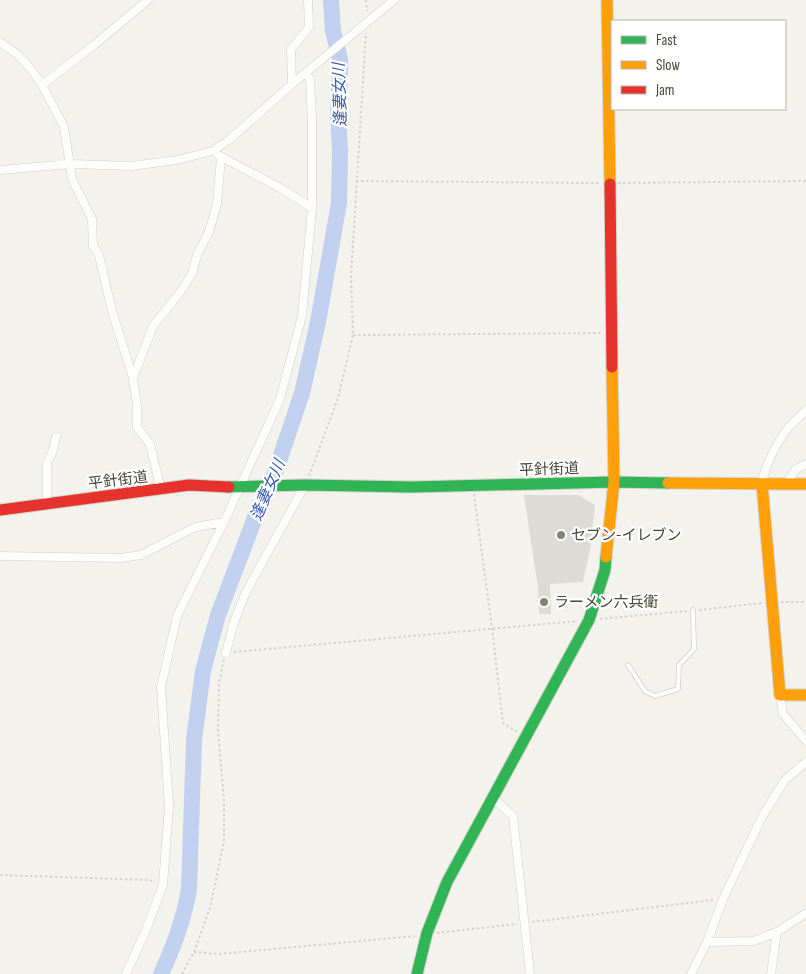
<svg xmlns="http://www.w3.org/2000/svg" width="806" height="974" viewBox="0 0 806 974" font-family="'Sofia Sans Condensed','Noto Sans JP',sans-serif">
	<rect width="100%" height="100%" fill="#f3f2ed"/>
	<g fill="none" stroke-linecap="round" stroke-linejoin="round">
		<path stroke="#c1d0ee" stroke-width="16" d="M161 974C174 946 184 919 189 889L194 740 203 671 218 615 256 515 273 479 302 393 318 322 339 203 340 150 338 114 340 71V59L333 31 331 0"/>
	</g>
	<path fill="#dcdbd6" d="M524 495H578L595 505 590 549 583 582 550 584 551 614H539L538 588Z"/>
	<g fill="none" stroke-linecap="round" stroke-linejoin="round">
		<defs>
			<path id="lane" d="M628 665 645 691 655 696 678 689 679 665 694 649 693 610"/>
			<path id="street" d="M0 42 18 55 30 68 42 85 64 127 72 179 92 219 93 246 99 255 112 311 133 378 137 405V427L150 444 161 490
				M292 84 291 49 309 27 308 0
				M42 85 94 45 148 0
				M218 155 282 189 312 208
				M0 170 71 164 131 166 177 160 212 151 229 140 292 84 394 0
				M133 378 153 326 182 290 193 271 197 255 209 232 217 204 221 158
				M762 484C764 467 778 440 789 427 794 421 801 416 806 410
				M786 484 796 469 806 464
				M47 503V463L52 453 56 437
				M0 556 121 558 141 555 195 527 224 522
				M226 653 234 622 246 592 305 485
				M780 695 783 714 806 741
				M493 798 513 816 530 974
				M707 942 754 941 777 932 806 913
				M126 974 146 930 163 885 169 806 161 687 177 616 224 522 280 399 302 316 312 208V120L310 79 306 73
				M691 974 707 942 723 899 763 815 785 780 806 762
				M771 974 777 932"/>
			<path id="fast" d="M229 487 305 485 412 487 614 482 668 483
				M417 974 427 933 447 882 589 620 605 570 606 557"/>
			<path id="slow" d="M607 0 610 184
				M668 483 806 484
				M762 484 780 695H806
				M606 557 614 482 612 367"/>
			<path id="jam" d="M610 184 612 367
				M0 510 189 485 229 487"/>
		</defs>
		<use href="#lane" stroke="#d1d0cb" stroke-width="5.5"/>
		<use href="#street" stroke="#d1d0cb" stroke-width="9"/>
		<use href="#fast" stroke="#d3d2c6" stroke-width="13"/>
		<use href="#slow" stroke="#d3d2c6" stroke-width="13"/>
		<use href="#jam" stroke="#d3d2c6" stroke-width="13"/>
		<path stroke="#d3d2cb" stroke-width="2" stroke-dasharray="2.5 2.5" stroke-linecap="butt" d="M366 0 367 11
			M356 181 599 183
			M618 183 806 181
			M353 335 603 333
			M309 476 338 398 353 335 351 276 366 33
			M474 494 492 628 503 723 517 732
			M781 602H806
			M699 610 762 603
			M600 619 687 611
			M234 652 578 621
			M0 875 149 880 155 882
			M532 922 713 900
			M437 933 517 924
			M194 952 219 954 415 936
			M182 974 194 952 210 908 224 841V801L218 730 219 684 224 659"/>
		<use href="#lane" stroke="#fdfdfc" stroke-width="4"/>
		<use href="#street" stroke="#fdfdfc" stroke-width="8"/>
		<use href="#fast" stroke="#30b455" stroke-width="11"/>
		<use href="#slow" stroke="#ff9f0a" stroke-width="11"/>
		<use href="#jam" stroke="#e5322d" stroke-width="11"/>
	</g>
	<g fill="#848378" stroke="#fff" stroke-width="2">
		<circle cx="561" cy="535" r="5"/>
		<circle cx="544" cy="602" r="5"/>
	</g>
	<g text-anchor="middle" stroke-width="4.5" stroke-linejoin="round" paint-order="stroke">
		<g font-size="15" fill="#494739" stroke="#fff">
			<text transform="translate(549 469) rotate(-2)" y="5">平針街道</text>
			<text transform="translate(118 480) rotate(-7)" y="5">平針街道</text>
		</g>
		<g font-size="15" fill="#494739" stroke="#fff" text-anchor="start">
			<text x="571" y="540">セブン-イレブン</text>
			<text x="554" y="607">ラーメン六兵衛</text>
		</g>
		<g font-size="16" font-style="italic" fill="#365cb1" stroke="#fff">
			<text transform="translate(339 95) rotate(-92)" y="6">逢妻女川</text>
			<text transform="translate(267 490) rotate(-67)" y="6">逢妻女川</text>
		</g>
	</g>
	<rect x="611" y="20" width="175" height="90" fill="#ffffff" stroke="#b6b5b0"/>
	<rect x="621" y="36" width="25" height="8" fill="#30b455" stroke="#b6b5b0"/>
	<text x="656" y="45" font-size="15" fill="#494739">Fast</text>
	<rect x="621" y="61" width="25" height="8" fill="#ff9f0a" stroke="#b6b5b0"/>
	<text x="656" y="70" font-size="15" fill="#494739">Slow</text>
	<rect x="621" y="86" width="25" height="8" fill="#e5322d" stroke="#b6b5b0"/>
	<text x="656" y="95" font-size="15" fill="#494739">Jam</text>
</svg>
